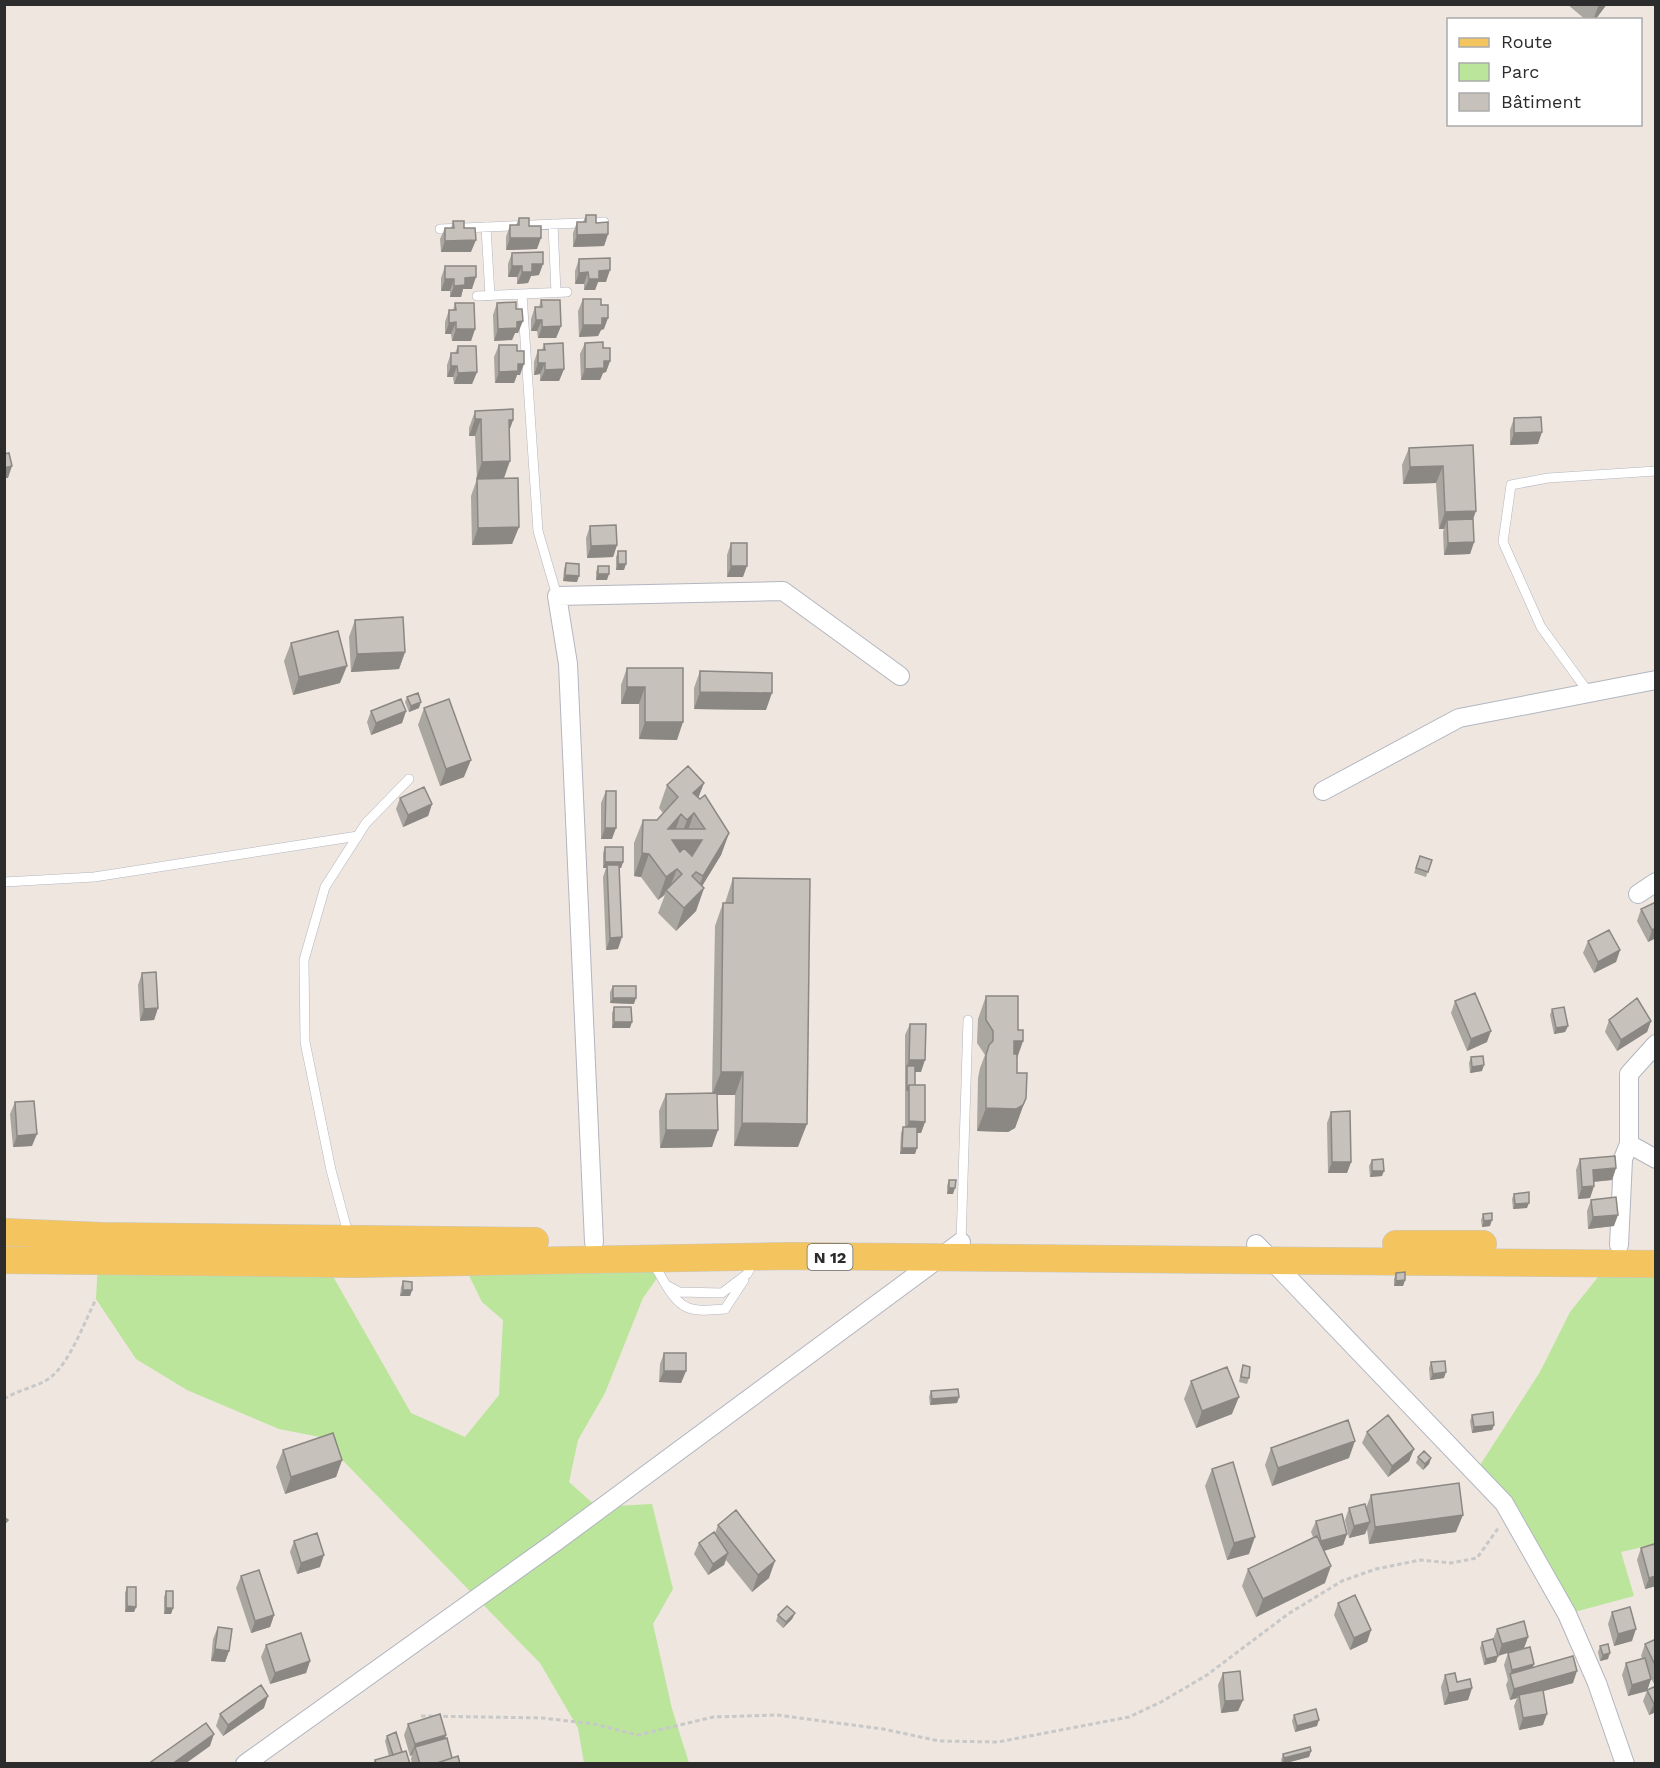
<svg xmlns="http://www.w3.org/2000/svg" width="1660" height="1768" viewBox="0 0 1660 1768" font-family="'Work Sans',sans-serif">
	<rect width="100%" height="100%" fill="#eee6df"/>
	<path fill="#bae59a" d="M99 1243 315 1245 411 1413 465 1437 499 1395 503 1320 482 1302 455 1247 594 1248 660 1274 643 1298 605 1393 578 1440 569 1482 597 1507 652 1504 673 1589 653 1624 672 1709 689 1763H584L578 1728 540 1663 320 1437 279 1429 187 1390 136 1359 96 1299Z
		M1619 1251 1655 1252V1544L1621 1552 1634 1596 1567 1614 1475 1473 1540 1372 1570 1312Z"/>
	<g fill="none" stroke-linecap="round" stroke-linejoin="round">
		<defs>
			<path id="service" d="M553 224 556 293
				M486 227 490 296
				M440 229 604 222
				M522 295 538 531 557 596
				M477 296 567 292
				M1589 693 1541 627 1503 542 1511 485 1548 478 1656 471
				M4 882 94 877 358 836
				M349 1237 331 1170 305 1042 304 960 325 887 366 823 409 779
				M961 1242 968 1020
				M653 1263 666 1285 679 1292 722 1293 747 1274 754 1261
				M666 1285C683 1314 694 1311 725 1309L744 1280"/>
			<path id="minor" d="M1323 791 1459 718 1656 680
				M1638 894 1656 882
				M1629 1144 1656 1159
				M594 1242 568 664 557 596 783 591 900 676
				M1256 1244 1504 1503 1567 1614 1597 1683 1625 1764
				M1619 1245 1623 1159 1629 1144V1074L1656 1044
				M245 1764 554 1543 961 1242"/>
			<path id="primary" d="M4 1232 102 1236 535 1241
				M1396 1244H1483
				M4 1260 356 1264 792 1256 1656 1264"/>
		</defs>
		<use href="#service" stroke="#b2b6c0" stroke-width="10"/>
		<use href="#minor" stroke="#b2b6c0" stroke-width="20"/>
		<use href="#primary" stroke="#c8c8c8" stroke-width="28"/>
		<path stroke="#c8c8c8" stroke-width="3" stroke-dasharray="4.5 3" stroke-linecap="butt" d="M4 1399C18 1390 40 1386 51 1377 70 1362 85 1321 96 1299
			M421 1716 543 1718 594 1724 638 1735 713 1717 777 1715 883 1729 939 1741 998 1742 1129 1717 1161 1702 1207 1675 1288 1614 1342 1581 1376 1569 1420 1560 1451 1563 1477 1558 1499 1527"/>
		<use href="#service" stroke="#fff" stroke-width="9"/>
		<use href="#minor" stroke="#fff" stroke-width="18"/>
		<use href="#primary" stroke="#f4c55e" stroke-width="27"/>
	</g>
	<path fill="#aaa6a0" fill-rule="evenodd" d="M1567 4H1607L1595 20H1586Z
		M586 215 596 223 608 234 604 246 573 247V233L577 222H583Z
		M519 218 529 226 537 249 506 250V237L510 225H516Z
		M453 221 464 228 471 252H441L440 239 445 228H451Z
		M512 253 539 275 531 276 528 283 517 284V277H508V264Z
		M579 259 606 282H598L595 290H584V284H575V271Z
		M445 266 472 289H463L461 297H450V291H441V278Z
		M583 299 604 329 601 330 598 336 579 337 578 311Z
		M541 300 561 326 556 338H538L537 331H531V319L535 307H539Z
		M455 303 475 329 471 341H452L451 334H445V322L449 310H453Z
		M497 303 518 333H515L512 340 494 341 493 315Z
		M585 343 610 361 606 372 603 373 600 380H581L580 354Z
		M544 344 564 369 559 381H540V374L534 375V362L538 350H542Z
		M499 345 520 375H517L514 383H495L494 357Z
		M458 346 477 372 472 384H454L453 377H447V365L451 353H455Z
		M475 411 513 420 509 431 504 478 519 527 512 544 472 545 471 496 477 479 475 436H469V428Z
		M1514 418 1538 444 1510 445V430Z
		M1473 445V519L1474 542 1470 554 1444 555 1443 532 1444 529H1439L1436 483 1403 484 1402 465 1409 448Z
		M590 526 617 545 613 557 587 558 586 538Z
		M731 543 743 577H727V555Z
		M618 551 624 570H616V557Z
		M566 563 577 582 563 581 564 569Z
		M598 566 607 580H596V572Z
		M355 620 405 652 399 669 351 672 349 637Z
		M291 643 340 683 293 695 284 661Z
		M627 668H683L677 740 639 739V704H621V685Z
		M700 671 766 710 694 709V688Z
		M407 697 419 708 409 712 405 702Z
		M424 708 464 777 440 786 418 725Z
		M371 711H406L402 723 371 735 367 722Z
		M704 783 698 798 729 833 721 855 702 886 704 888 696 911 676 931 658 913 665 895 658 900 641 877 634 876V843L643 820H657L663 813 659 808 667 785Z
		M606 791 612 839H601V803Z
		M400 798 432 804 428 816 403 827 396 809Z
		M605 847 623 862 621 868H619L618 949 606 950 603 877 606 868H603V853Z
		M1420 856 1432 860 1426 877 1414 873Z
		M733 878 798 1147 734 1146 735 1095H717L712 1147 660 1148 659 1111 666 1094 712 1093 715 926 723 903H725Z
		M1656 902V938L1648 942 1637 921 1641 909Z
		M1588 941 1620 950 1616 962 1594 973 1583 953Z
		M142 973 158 1008 154 1020 140 1021 138 985Z
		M613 986 634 1004 610 1003V992Z
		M986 996 1018 1030 1023 1041 1017 1057V1073L1026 1098 1015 1128 1008 1132 977 1131 978 1078 980 1068 985 1055 977 1043 978 1019Z
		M1455 1001 1487 1042 1467 1051 1451 1013Z
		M614 1007 630 1028H612V1013Z
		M1552 1009 1568 1026 1565 1032 1554 1034 1550 1015Z
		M1609 1020 1651 1021 1647 1032 1617 1051 1605 1032Z
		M910 1024 921 1072H915V1085L925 1122 921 1133H917L915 1154H900L901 1133 903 1127H905V1035Z
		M1471 1057 1482 1071 1470 1073 1469 1063Z
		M15 1102 32 1146 13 1147 10 1114Z
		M1331 1112 1351 1162 1347 1173H1328L1327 1123Z
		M1580 1159 1616 1168 1612 1180 1594 1182V1186L1590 1198 1578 1199 1576 1170Z
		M1372 1160 1382 1176 1370 1177 1369 1166Z
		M949 1180 953 1194H947V1186Z
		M1514 1194 1527 1208 1513 1209 1512 1199Z
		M1591 1200 1614 1226 1588 1229 1587 1211Z
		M1483 1214 1490 1226 1482 1227 1481 1220Z
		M1396 1273 1405 1280 1403 1286H1394V1279Z
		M403 1281 412 1290 410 1296H400L401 1287Z
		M664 1353 686 1371 681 1383 659 1382 660 1364Z
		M1431 1362 1444 1378 1430 1380 1429 1368Z
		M1243 1365 1249 1378 1247 1384 1239 1382 1241 1371Z
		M1191 1381 1232 1414 1196 1428 1184 1399Z
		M931 1391 959 1397 957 1403 930 1405 929 1397Z
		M1472 1415 1494 1425 1492 1430 1472 1433 1470 1421Z
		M1367 1432 1414 1449 1409 1461 1388 1477 1362 1443Z
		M1271 1448 1349 1458 1272 1486 1265 1465Z
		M283 1450 342 1460 336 1477 285 1494 276 1467Z
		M1418 1457 1431 1458 1429 1464 1423 1470 1416 1463Z
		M1212 1469 1249 1554 1227 1560 1205 1486Z
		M1371 1495 1456 1532 1369 1544 1367 1529 1365 1534 1349 1538 1345 1520 1349 1508H1366Z
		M1316 1521 1347 1534 1343 1545 1324 1551 1325 1583 1256 1617 1242 1586 1248 1569 1313 1537 1311 1532Z
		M718 1525 769 1578 752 1592 726 1560 724 1565 708 1575 694 1554 699 1543 715 1533Z
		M294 1541 320 1567 297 1574 290 1552Z
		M1641 1548 1656 1550V1586L1645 1589 1637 1560Z
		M241 1576 274 1615 270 1627 251 1633 236 1588Z
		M127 1587 136 1607 134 1612H125V1593Z
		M166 1591 173 1608 171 1614H164V1597Z
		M1338 1603 1371 1630 1367 1642 1350 1650 1334 1615Z
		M1612 1612 1632 1641 1614 1646 1608 1624Z
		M795 1613 792 1619 783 1628 776 1621 778 1615Z
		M218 1627 229 1651 225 1662 211 1661 213 1639Z
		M1497 1629 1528 1637 1524 1648 1498 1655 1496 1662 1484 1665 1480 1648 1482 1642 1493 1639Z
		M1656 1639V1712L1649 1715 1643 1701 1647 1691 1628 1696 1622 1675 1626 1663 1642 1658 1641 1656 1645 1644ZM1651 1678 1655 1686 1647 1690 1651 1679Z
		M266 1645 310 1661 306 1673 270 1684 261 1657Z
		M1600 1646 1608 1659 1600 1661 1598 1652Z
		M1508 1653 1533 1667 1573 1683 1543 1691V1725L1519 1730 1514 1706 1517 1698 1510 1700 1506 1685 1508 1680 1504 1665Z
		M1223 1673 1243 1700 1238 1711 1221 1713 1218 1685Z
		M1445 1675 1457 1682 1472 1688 1468 1700 1444 1705 1441 1687Z
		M264 1708 223 1736 216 1726 220 1714Z
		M1294 1715 1317 1726 1295 1732 1292 1721Z
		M408 1724 446 1735 445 1739 452 1758 460 1764H412L411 1759 412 1755 410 1756 404 1735Z
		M387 1736 402 1752 410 1764H373L375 1760 389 1756 385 1741Z
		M1311 1751 1309 1757 1282 1764 1281 1760 1283 1754Z"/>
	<path fill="#8b8782" d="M1600 4H1607L1595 20H1593L1598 7Z
		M608 234 604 246 573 247 577 235Z
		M510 238H541L537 249 506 250Z
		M476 240 471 252H441L445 241Z
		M532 264H543L539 275 531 276 528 283 517 284 522 272Z
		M512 266H522L517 277H508Z
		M610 270 606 282H598L595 290H584L589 279 599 271Z
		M588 272 584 284H575L579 273Z
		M476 277 472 289H463L461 297H450L454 286 465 278Z
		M445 279H454L450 291H441Z
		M602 318H608L604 329 601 330 598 336 579 337 583 325Z
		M536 320H542L537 331H531Z
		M523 321 518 333H515L512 340 494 341 498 329 517 322Z
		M456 322 451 334H445L449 323Z
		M561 326 556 338H538L542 327Z
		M456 329H475L471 341H452Z
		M604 361H610L606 372 603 373 600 380H581L585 369Z
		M538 363H545L540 374 534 375Z
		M518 364H524L520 375H517L514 383H495L499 372Z
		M451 366H457L453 377H447Z
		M564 369 559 381H540L545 370Z
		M477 372 472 384H454L458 373Z
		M475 419H481L475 436H469Z
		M509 420H513L507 437Z
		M1542 432 1538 444 1510 445 1514 433Z
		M510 461 504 478 476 479 482 462Z
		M12 466 8 478H4V468Z
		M1443 466 1436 483 1403 484 1410 467Z
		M1476 511 1470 528 1447 520 1444 529H1439L1445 512Z
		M519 527 512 544 472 545 478 528Z
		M1474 542 1470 554 1444 555 1448 543Z
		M617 545 613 557 587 558 591 546Z
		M618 564H626L624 570H616Z
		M731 566H747L743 577H727Z
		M598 574H609L607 580H596Z
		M565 575 579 576 577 582 563 581Z
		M405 652 399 669 351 672 357 654Z
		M347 666 340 683 293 695 299 677Z
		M627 687H645L639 704H621Z
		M700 692 772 693 766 710 694 709Z
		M421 702 419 708 409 712 411 706Z
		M406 711 402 723 371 735 376 723Z
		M645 722H683L677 740 639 739Z
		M471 760 464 777 440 786 446 769Z
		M704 783 695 806 693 793Z
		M432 804 428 816 403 827 408 815Z
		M694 813 686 836 702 840 693 863H664L672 840H680L687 820Z
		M681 814 673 837 668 829Z
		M605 828H616L612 839H601Z
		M729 833 721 855 696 896 704 888 696 911 676 931 684 908 695 897 703 876Z
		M642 853 649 854 641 877 634 876Z
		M605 862H623L621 868H607V865L606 868H603Z
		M677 869 668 892 666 890 664 895 658 900 666 877Z
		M1656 928V938L1648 942 1652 930Z
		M622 937 618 949 606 950 610 938Z
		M1620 950 1616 962 1594 973 1598 962Z
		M613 998H636L634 1004 610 1003Z
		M158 1008 154 1020 140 1021 144 1009Z
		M1651 1021 1647 1032 1617 1051 1621 1040Z
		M614 1022H632L630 1028H612Z
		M1568 1026 1565 1032 1554 1034 1556 1028Z
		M1491 1031 1487 1042 1467 1051 1471 1039Z
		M1014 1041H1023L1015 1064H1006Z
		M909 1060H925L921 1072H907V1066L905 1072Z
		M1484 1065 1482 1071 1470 1073 1472 1067Z
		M721 1072H743L735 1095H712Z
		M1026 1098 1015 1128 1008 1132 977 1131 986 1108Z
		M909 1121 925 1122 921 1133H905Z
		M742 1123 807 1124 798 1147 734 1146Z
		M666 1130H718L712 1147 660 1148Z
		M37 1134 32 1146 13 1147 17 1136Z
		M902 1148H917L915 1154H900Z
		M1332 1162H1351L1347 1173H1328Z
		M1616 1168 1612 1180 1589 1182 1593 1170Z
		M1372 1171H1384L1382 1176 1370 1177Z
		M1594 1186 1590 1198 1578 1199 1582 1187Z
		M949 1188H955L953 1194H947Z
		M1529 1203 1527 1208 1513 1209 1515 1204Z
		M1618 1215 1614 1226 1588 1229 1593 1217Z
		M1492 1220 1490 1226 1482 1227 1484 1221Z
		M1405 1280 1403 1286H1394L1396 1281Z
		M403 1290H412L410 1296H400Z
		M664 1371H686L681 1383 659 1382Z
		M1446 1372 1444 1378 1430 1380 1433 1374Z
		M959 1397 957 1403 930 1405 932 1399Z
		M1239 1397 1232 1414 1196 1428 1202 1411Z
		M1494 1425 1492 1430 1472 1433 1474 1427Z
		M1355 1441 1349 1458 1272 1486 1278 1468Z
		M1414 1449 1409 1461 1388 1477 1392 1466Z
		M1431 1458 1429 1464 1423 1470 1425 1464Z
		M342 1460 336 1477 285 1494 291 1477Z
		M1463 1515 1456 1532 1369 1544 1375 1527Z
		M1370 1522 1365 1534 1349 1538 1354 1526Z
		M1347 1534 1343 1545 1317 1553 1321 1541Z
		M1255 1537 1249 1554 1227 1560 1234 1543Z
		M728 1553 724 1565 708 1575 713 1564Z
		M324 1555 320 1567 297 1574 301 1563Z
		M775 1561 769 1578 752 1592 758 1575Z
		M1331 1566 1325 1583 1256 1617 1263 1599Z
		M1656 1576V1586L1645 1589 1649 1578Z
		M127 1606 136 1607 134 1612H125Z
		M166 1608H173L171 1614H164Z
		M795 1613 792 1619 783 1628 786 1622Z
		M274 1615 270 1627 251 1633 255 1621Z
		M1636 1629 1632 1641 1614 1646 1618 1634Z
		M1371 1630 1367 1642 1350 1650 1354 1638Z
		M1528 1637 1524 1648 1498 1656 1502 1644Z
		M215 1649 229 1651 225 1662 211 1661Z
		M1610 1653 1608 1659 1600 1661 1603 1655Z
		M1498 1656 1496 1662 1484 1665 1486 1659Z
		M310 1661 306 1673 270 1684 275 1673Z
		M1534 1664 1530 1676 1510 1675 1512 1670Z
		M1577 1671 1573 1683 1519 1698V1695L1517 1698 1510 1700 1514 1689Z
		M1651 1679 1647 1691 1628 1696 1632 1685Z
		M1472 1688 1468 1700 1444 1705 1449 1693Z
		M268 1696 264 1708 223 1736 228 1725Z
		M1243 1700 1238 1711 1221 1713 1225 1701Z
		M1656 1703V1712L1649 1715 1654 1704Z
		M1547 1714 1543 1725 1519 1730 1523 1718Z
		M1319 1720 1317 1726 1295 1732 1297 1726Z
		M214 1734 210 1746 185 1764H172Z
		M446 1735 442 1747H415L412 1755 410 1756 415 1744Z
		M1311 1751 1309 1757 1282 1764 1284 1758Z"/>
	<path fill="#c6c1ba" stroke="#8b8782" stroke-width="1.5" fill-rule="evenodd" d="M586 215H596V223L608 222V234L577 235V222H586Z
		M519 218H529V226H541V238H510V225H519Z
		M453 221H464V228H475L476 240 445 241V228H454Z
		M543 252V264H532V272H522V266H512V253Z
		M610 258V270L599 271V279H589L588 272 579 273V259Z
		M445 266H476V277L465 278V285L454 286V279H445Z
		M583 299H601V305H608V318H602V325H583Z
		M541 300H560L561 326 542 327V320H536L535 307H542Z
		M516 302V309H522L523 321 517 322V328L498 329 497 303Z
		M455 303H474L475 329H456V322L449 323V310H456Z
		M603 342V348H610V361H604V368L585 369V343Z
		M563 343 564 369 545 370V363H538V350H545L544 344Z
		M499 345H517V351H524V364H518V371L499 372Z
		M458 346H476L477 372 458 373 457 366H451V353H458Z
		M513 409V420H509L510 461 482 462 481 419H475V411Z
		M1541 417 1542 432 1514 433V418Z
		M1473 445 1476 511 1445 512 1443 466 1410 467 1409 448Z
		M9 453 12 466 4 468V454Z
		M518 478 519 527 478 528 477 479Z
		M1473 519 1474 542 1448 543 1447 520Z
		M616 525 617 545 591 546 590 526Z
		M731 543H747V566H731Z
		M618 551H626V564H618Z
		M566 563 579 564V576L565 575Z
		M598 566H609V574H598Z
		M403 617 405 652 357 654 355 620Z
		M338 631 347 666 299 677 291 643Z
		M627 668H683V722H645V687H627Z
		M700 671 772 673V693L700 692Z
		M418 693 421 702 411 706 407 697Z
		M401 699 406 711 376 723 371 711Z
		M449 699 471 760 446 769 424 708Z
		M688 766 704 783 693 793 700 799 705 795 729 833 703 876 696 872 692 876 704 888 684 908 666 890 682 874 677 869 666 877 649 854 642 853 643 820H657L678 797 667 785ZM694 813 705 829H668L681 814 687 820ZM672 840H702L692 856 684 848 680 852Z
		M424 787 432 804 408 815 400 798Z
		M606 791H616V828H605Z
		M605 847H623V862H605Z
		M1420 856 1432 860 1428 872 1416 868Z
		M607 865H619L622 937 610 938Z
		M733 878 810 879 807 1124 742 1123 743 1072H721L723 903H733Z
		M1656 902V928L1652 930 1641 909Z
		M1609 930 1620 950 1598 962 1588 941Z
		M156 972 158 1008 144 1009 142 973Z
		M613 986H636V998H613Z
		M1475 993 1491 1031 1471 1039 1455 1001Z
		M986 996H1018V1030H1023V1041H1014V1054H1017V1073H1027L1026 1098 1023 1105 1016 1109 986 1108V1055L989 1045 993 1041V1031L986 1020Z
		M1637 998 1651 1021 1621 1040 1609 1020Z
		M614 1007H631L632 1022H614Z
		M1564 1007 1568 1026 1556 1028 1552 1009Z
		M910 1024H926L925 1060H909Z
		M1483 1056 1484 1065 1472 1067 1471 1057Z
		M907 1066H915V1085H909L907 1091Z
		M909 1085H925V1122L909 1121Z
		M717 1093 718 1130H666V1094Z
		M34 1101 37 1134 17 1136 15 1102Z
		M1350 1111 1351 1162H1332L1331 1112Z
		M903 1127H917V1148H902Z
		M1615 1156 1616 1168 1593 1170 1594 1186 1582 1187 1580 1159Z
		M1383 1159 1384 1171H1372V1160Z
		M949 1180H956L955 1188H949Z
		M1529 1192V1203L1515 1204 1514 1194Z
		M1616 1197 1618 1215 1593 1217 1591 1200Z
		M1492 1213V1220L1484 1221 1483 1214Z
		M1405 1272V1280L1396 1281V1273Z
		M403 1281 412 1282V1290H403Z
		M664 1353H686V1371H664Z
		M1445 1361 1446 1372 1433 1374 1431 1362Z
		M1243 1365 1250 1367 1249 1378 1241 1377Z
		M1227 1367 1239 1397 1202 1411 1191 1381Z
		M958 1389 959 1397 932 1399 931 1391Z
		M1493 1412 1494 1425 1474 1427 1472 1415Z
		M1388 1415 1414 1449 1392 1466 1367 1432Z
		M1348 1420 1355 1441 1278 1468 1271 1448Z
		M333 1433 342 1460 291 1477 283 1450Z
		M1424 1451 1431 1458 1425 1464 1418 1457Z
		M1233 1462 1255 1537 1234 1543 1212 1469Z
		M1459 1483 1463 1515 1375 1527 1371 1495Z
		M1365 1504 1370 1522 1354 1526 1349 1508Z
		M736 1510 775 1561 758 1575 718 1525Z
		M1342 1514 1347 1534 1321 1541 1316 1521Z
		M4 1517 8 1520 4 1524Z
		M714 1532 728 1553 713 1564 699 1543Z
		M317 1533 324 1555 301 1563 294 1541Z
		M1317 1536 1331 1566 1263 1599 1248 1569Z
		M1654 1544 1656 1550V1576L1649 1578 1641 1548Z
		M259 1570 274 1615 255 1621 241 1576Z
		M127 1587H136V1607L127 1606Z
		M166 1591H173V1608H166Z
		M1355 1595 1371 1630 1354 1638 1338 1603Z
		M787 1606 795 1613 786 1622 778 1615Z
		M1630 1607 1636 1629 1618 1634 1612 1612Z
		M1524 1621 1528 1637 1502 1644 1497 1629Z
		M218 1627 232 1629 229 1651 215 1649Z
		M301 1633 310 1661 275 1673 266 1645Z
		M1493 1639 1498 1656 1486 1659 1482 1642Z
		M1656 1639V1667L1645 1644Z
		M1608 1644 1610 1653 1603 1655 1600 1646Z
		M1530 1647 1534 1664 1512 1670 1508 1653Z
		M1573 1656 1577 1671 1514 1689 1510 1674Z
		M1645 1658 1651 1679 1632 1685 1626 1663Z
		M1240 1671 1243 1700 1225 1701 1223 1673Z
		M1455 1673 1457 1682 1470 1679 1472 1688 1449 1693 1445 1675Z
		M261 1685 268 1696 228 1725 220 1714Z
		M1656 1686V1703L1654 1704 1647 1690Z
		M1543 1690 1547 1714 1523 1718 1519 1695Z
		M1316 1709 1319 1720 1297 1726 1294 1715Z
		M440 1714 446 1735 415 1744 408 1724Z
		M206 1723 214 1734 172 1764H148Z
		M396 1732 402 1752 393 1755 387 1736Z
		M447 1738 452 1758 434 1764H420L415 1747Z
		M1310 1747 1311 1751 1284 1758 1283 1754Z
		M406 1751 410 1764H376L375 1760Z
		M458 1756 460 1764H434Z"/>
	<g text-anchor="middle" stroke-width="5" stroke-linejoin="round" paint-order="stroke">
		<rect fill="#fff" stroke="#6b6b6b" stroke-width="1.5" x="807.5" y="1244" width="45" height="26" rx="4.5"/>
		<g font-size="16" font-weight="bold" fill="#2c2c2c">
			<text x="830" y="1263">N 12</text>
		</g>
	</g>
	<rect width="1660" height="1768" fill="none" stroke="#2c2c2c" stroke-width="12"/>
	<rect x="1447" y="18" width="195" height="108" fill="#ffffff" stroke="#ababab" stroke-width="1.5"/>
	<rect x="1459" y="38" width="30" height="9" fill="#f4c55e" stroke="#ababab" stroke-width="1.5"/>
	<text x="1501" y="48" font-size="18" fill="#2c2c2c">Route</text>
	<rect x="1459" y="63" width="30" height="18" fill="#bae59a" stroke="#ababab" stroke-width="1.5"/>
	<text x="1501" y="78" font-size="18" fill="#2c2c2c">Parc</text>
	<rect x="1459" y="93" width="30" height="18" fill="#c6c1ba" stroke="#ababab" stroke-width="1.5"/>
	<text x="1501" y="108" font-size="18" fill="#2c2c2c">Bâtiment</text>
</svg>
